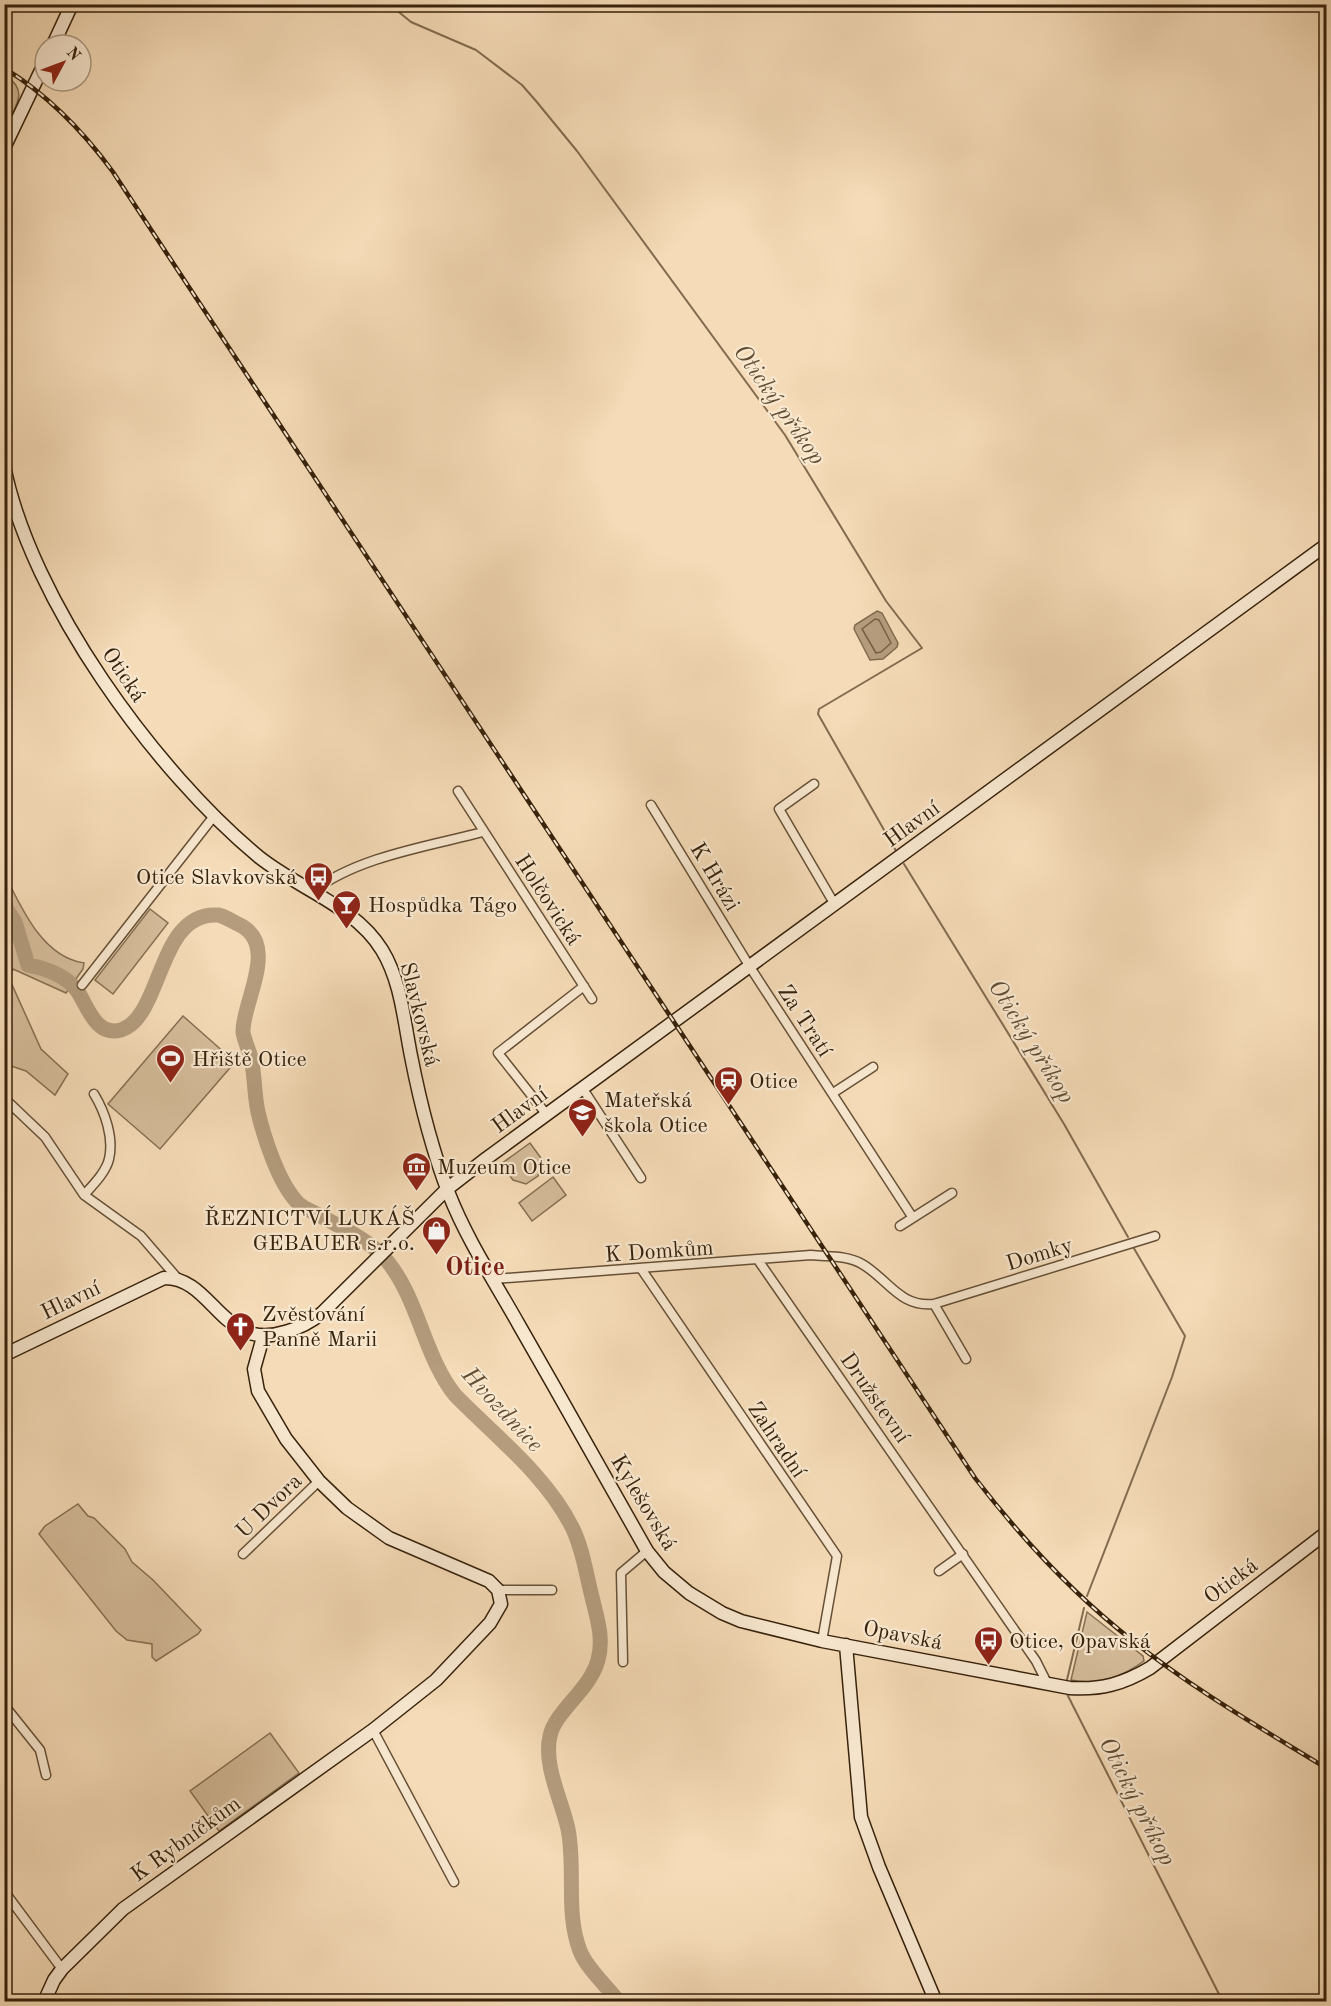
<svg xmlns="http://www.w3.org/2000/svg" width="1331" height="2006" viewBox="0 0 1331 2006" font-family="'Old Standard TT',serif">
	<rect width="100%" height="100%" fill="#f5dbb7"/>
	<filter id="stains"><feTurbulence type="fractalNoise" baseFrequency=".00333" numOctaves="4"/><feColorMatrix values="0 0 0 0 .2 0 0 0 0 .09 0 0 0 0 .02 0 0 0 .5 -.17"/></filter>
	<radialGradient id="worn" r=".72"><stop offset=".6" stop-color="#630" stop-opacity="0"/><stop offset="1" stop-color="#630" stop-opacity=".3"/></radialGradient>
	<path fill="#d5bc9a" stroke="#866f52" stroke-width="1.5" d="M5 75C31 92 14 107 5 129Z
		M4 873C21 907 42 957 84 963L83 969 66 993 13 969 9 978 41 1049 68 1074 55 1095 26 1071 5 1064Z
		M150 909 168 923 113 994 95 980Z
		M183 1016 235 1062 160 1149 108 1104Z
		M530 1143 543 1161 538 1176 526 1184 513 1180 501 1164Z
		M553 1177 566 1195 532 1221 519 1203Z
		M78 1504 88 1516 94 1518 125 1549 132 1562 153 1580 198 1627 201 1630 198 1634 156 1661 152 1657V1644L127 1640 116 1631 39 1534 45 1526Z
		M1087 1612 1143 1656 1144 1661C1123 1676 1098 1686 1071 1680Z
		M270 1733 299 1773 219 1831 190 1791Z"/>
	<path fill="#b49c7d" stroke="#826b4f" stroke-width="1.5" d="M877 611 882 613 898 643 897 647 883 659 870 660 854 629 855 625Z"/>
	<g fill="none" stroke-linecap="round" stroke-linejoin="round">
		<path stroke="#765f44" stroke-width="1.5" d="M875 619 879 620 891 643 881 652 876 653 862 629Z"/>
		<path stroke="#826b4f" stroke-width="2" d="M389 4 411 22 476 50 522 85 536 101 577 151 785 435 886 601 922 648 819 709 818 714 896 851
			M904 864 1064 1124 1128 1237
			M1087 1596 1172 1377 1185 1336 1132 1245
			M1066 1684 1084 1608
			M1066 1692 1223 2002"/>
		<path stroke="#b49c7d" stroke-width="15" d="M4 905 15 922 28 965C45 968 68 976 78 992 88 1007 96 1037 121 1030 163 1017 157 911 218 915 224 916 232 921 238 924 281 944 242 1002 243 1032 244 1040 249 1050 251 1058 255 1076 254 1094 258 1112 264 1138 279 1184 298 1203 303 1208 311 1211 317 1214 341 1228 371 1240 388 1262 419 1301 424 1356 455 1395 495 1436 546 1475 572 1527 583 1549 586 1574 592 1597 597 1618 604 1639 598 1660 590 1690 555 1711 550 1736 543 1765 562 1801 568 1829 576 1869 565 1912 580 1951 587 1969 607 1986 619 2002"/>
		<defs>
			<path id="street" d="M814 784 779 809 835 905
				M458 791 592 999
				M651 805 750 967 913 1218
				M312 892C356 857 429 846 483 832
				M82 985 214 816
				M583 1089 641 1178
				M833 1093 873 1067
				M4 1098 45 1137 84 1195 141 1236 179 1280
				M547 1115 498 1053 584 986
				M84 1195C93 1185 106 1172 109 1159 114 1138 105 1112 94 1094
				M900 1226 952 1193
				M758 1260 1036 1661 1047 1683
				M642 1270 837 1556 822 1641
				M494 1279 811 1255C828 1257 847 1255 862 1264 888 1279 900 1308 934 1304L1155 1236
				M934 1304 966 1359
				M243 1554 319 1481
				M939 1571 963 1554
				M498 1590H552
				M623 1662 621 1573 647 1551
				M4 1705 40 1750 46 1775
				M373 1730 454 1882
				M4 1891 62 1969"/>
			<path id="secondary" d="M53 45 72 4
				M4 148 45 62
				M4 466C31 601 155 771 259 857 299 889 355 906 382 950 401 981 404 1021 411 1056 420 1102 432 1150 449 1194 467 1240 495 1282 519 1325 562 1400 604 1475 647 1551L664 1572 689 1593 722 1613 741 1621 822 1641 1070 1688C1101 1690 1123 1684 1150 1668L1326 1533
				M4 1355 164 1278C213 1277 222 1352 285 1332 300 1328 310 1323 322 1313L447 1189 487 1158 1326 545
				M846 1645 861 1817 879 1867 936 2002
				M44 2002 54 1980 62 1969 123 1909 373 1730 436 1680 490 1623 501 1604 498 1590 489 1581 389 1538 347 1508 319 1481 286 1439 258 1391 254 1369 263 1337"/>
		</defs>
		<use href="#street" stroke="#665036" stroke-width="11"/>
		<use href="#secondary" stroke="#37220b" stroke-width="15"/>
		<use href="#street" stroke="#f8e8d0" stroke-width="8"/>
		<use href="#secondary" stroke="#f8e8d0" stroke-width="12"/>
		<defs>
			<path id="rail" d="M4 68C48 95 83 131 113 172L975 1478C1022 1539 1073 1594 1133 1641 1193 1689 1261 1728 1326 1768"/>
		</defs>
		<use href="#rail" stroke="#37220b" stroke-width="4.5"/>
		<use href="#rail" stroke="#f8e8d0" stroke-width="2" stroke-dasharray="7" stroke-linecap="butt"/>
	</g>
	<defs>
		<symbol id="bus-pin" viewBox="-11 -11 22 30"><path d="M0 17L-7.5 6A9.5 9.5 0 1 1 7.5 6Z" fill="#8f2418" stroke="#f8e8d0"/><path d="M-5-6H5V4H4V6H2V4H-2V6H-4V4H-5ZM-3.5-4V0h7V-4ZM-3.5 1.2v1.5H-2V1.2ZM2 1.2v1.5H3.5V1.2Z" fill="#fff"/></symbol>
		<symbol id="bar-pin" viewBox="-11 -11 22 30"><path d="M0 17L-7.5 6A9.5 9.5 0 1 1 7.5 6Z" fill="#8f2418" stroke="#f8e8d0"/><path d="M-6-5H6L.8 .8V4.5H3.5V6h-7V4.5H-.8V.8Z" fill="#fff"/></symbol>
		<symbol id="stadium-pin" viewBox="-11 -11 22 30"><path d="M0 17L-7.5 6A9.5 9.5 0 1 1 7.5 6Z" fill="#8f2418" stroke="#f8e8d0"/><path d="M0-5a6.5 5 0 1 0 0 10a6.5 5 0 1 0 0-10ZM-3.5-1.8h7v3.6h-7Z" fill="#fff"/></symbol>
		<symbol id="station-pin" viewBox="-11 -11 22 30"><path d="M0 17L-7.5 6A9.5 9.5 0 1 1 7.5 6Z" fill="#8f2418" stroke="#f8e8d0"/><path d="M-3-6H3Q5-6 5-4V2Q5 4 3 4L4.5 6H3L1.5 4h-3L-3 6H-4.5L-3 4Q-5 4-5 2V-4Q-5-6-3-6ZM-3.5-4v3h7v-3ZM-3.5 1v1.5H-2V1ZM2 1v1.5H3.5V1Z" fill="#fff"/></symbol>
		<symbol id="school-pin" viewBox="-11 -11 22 30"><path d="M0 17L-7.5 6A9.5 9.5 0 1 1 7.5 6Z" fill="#8f2418" stroke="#f8e8d0"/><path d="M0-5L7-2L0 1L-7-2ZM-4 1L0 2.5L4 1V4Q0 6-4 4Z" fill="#fff"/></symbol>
		<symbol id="museum-pin" viewBox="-11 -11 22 30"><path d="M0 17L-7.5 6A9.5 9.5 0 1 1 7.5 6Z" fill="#8f2418" stroke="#f8e8d0"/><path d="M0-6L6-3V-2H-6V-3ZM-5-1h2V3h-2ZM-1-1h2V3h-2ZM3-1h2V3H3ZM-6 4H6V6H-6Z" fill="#fff"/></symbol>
		<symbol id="shop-pin" viewBox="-11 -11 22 30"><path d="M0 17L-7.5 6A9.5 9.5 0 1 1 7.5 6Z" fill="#8f2418" stroke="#f8e8d0"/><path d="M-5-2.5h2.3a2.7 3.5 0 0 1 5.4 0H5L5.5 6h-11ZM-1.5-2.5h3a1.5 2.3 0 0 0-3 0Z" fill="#fff"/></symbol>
		<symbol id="church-pin" viewBox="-11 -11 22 30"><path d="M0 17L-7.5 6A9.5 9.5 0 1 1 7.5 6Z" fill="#8f2418" stroke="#f8e8d0"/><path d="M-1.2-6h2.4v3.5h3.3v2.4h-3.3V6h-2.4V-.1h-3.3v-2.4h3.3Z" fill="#fff"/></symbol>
	</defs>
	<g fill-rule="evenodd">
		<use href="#bus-pin" x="302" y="860" width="33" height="45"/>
		<use href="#bar-pin" x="330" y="888" width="33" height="45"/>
		<use href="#stadium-pin" x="154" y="1042" width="33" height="45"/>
		<use href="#station-pin" x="712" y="1064" width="33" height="45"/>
		<use href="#school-pin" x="566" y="1096" width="33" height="45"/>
		<use href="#museum-pin" x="400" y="1150" width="33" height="45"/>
		<use href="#shop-pin" x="420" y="1214" width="33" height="45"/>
		<use href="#church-pin" x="224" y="1310" width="33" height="45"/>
		<use href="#bus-pin" x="972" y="1624" width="33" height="45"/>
	</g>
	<g text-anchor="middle" stroke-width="4.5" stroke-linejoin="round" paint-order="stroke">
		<g font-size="22" fill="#37220b" stroke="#f8e8d0">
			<text transform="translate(125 674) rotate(56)" y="8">Otická</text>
			<text transform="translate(911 823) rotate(-36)" y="8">Hlavní</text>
			<text transform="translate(716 876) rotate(59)" y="8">K Hrázi</text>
			<text transform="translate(549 899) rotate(57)" y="8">Holčovická</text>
			<text transform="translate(421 1014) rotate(76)" y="8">Slavkovská</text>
			<text transform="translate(806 1020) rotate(57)" y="8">Za Tratí</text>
			<text transform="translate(519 1109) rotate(-36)" y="8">Hlavní</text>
			<text transform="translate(659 1250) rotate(-4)" y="8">K Domkům</text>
			<text transform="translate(1039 1253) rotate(-17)" y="8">Domky</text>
			<text transform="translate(70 1299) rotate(-26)" y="8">Hlavní</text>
			<text transform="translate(876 1397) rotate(55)" y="8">Družstevní</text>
			<text transform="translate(778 1439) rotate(56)" y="8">Zahradní</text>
			<text transform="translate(645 1502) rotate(59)" y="8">Kylešovská</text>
			<text transform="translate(268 1505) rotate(-44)" y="8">U Dvora</text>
			<text transform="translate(1230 1580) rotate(-37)" y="8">Otická</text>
			<text transform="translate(903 1634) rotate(11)" y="8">Opavská</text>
			<text transform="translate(185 1838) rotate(-36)" y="8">K Rybníčkům</text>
		</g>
		<g font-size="22" fill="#37220b" stroke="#f8e8d0" text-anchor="start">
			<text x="297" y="884" text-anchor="end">Otice Slavkovská</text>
			<text x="368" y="912">Hospůdka Tágo</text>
			<text x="192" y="1066">Hřiště Otice</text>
			<text x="749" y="1088">Otice</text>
			<text x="604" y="1107">Mateřská<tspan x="604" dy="25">škola Otice</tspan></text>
			<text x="437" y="1174">Muzeum Otice</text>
			<text x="415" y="1225" text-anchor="end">ŘEZNICTVÍ LUKÁŠ<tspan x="415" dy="25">GEBAUER s.r.o.</tspan></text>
			<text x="262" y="1321">Zvěstování<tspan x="262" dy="25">Panně Marii</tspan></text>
			<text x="1009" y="1648">Otice, Opavská</text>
		</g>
		<g font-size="24" font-style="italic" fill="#634d33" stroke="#f8e8d0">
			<text transform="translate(780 404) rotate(55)" y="8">Otický příkop</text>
			<text transform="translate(1032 1041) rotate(58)" y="8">Otický příkop</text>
			<text transform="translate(503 1409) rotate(47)" y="8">Hvozdnice</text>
			<text transform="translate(1138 1801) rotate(63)" y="8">Otický příkop</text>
		</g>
		<g font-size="26" font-weight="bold" fill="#7a1f14" stroke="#f8e8d0">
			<text x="475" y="1275">Otice</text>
		</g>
	</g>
	<rect width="1331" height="2006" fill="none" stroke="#f5dbb7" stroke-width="24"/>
	<rect x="6" y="6" width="1319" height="1994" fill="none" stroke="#37220b" stroke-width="3"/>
	<rect x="12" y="12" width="1307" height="1982" fill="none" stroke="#37220b" stroke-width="1.5"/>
	<g transform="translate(63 63) rotate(49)"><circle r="28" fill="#f8e8d0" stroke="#ab9981" stroke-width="1.5"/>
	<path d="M0-4.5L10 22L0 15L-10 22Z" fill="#8f2418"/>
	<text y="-9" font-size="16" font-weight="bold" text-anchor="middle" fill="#37220b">N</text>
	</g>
	<rect width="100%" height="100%" filter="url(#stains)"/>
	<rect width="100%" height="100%" fill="url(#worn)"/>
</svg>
